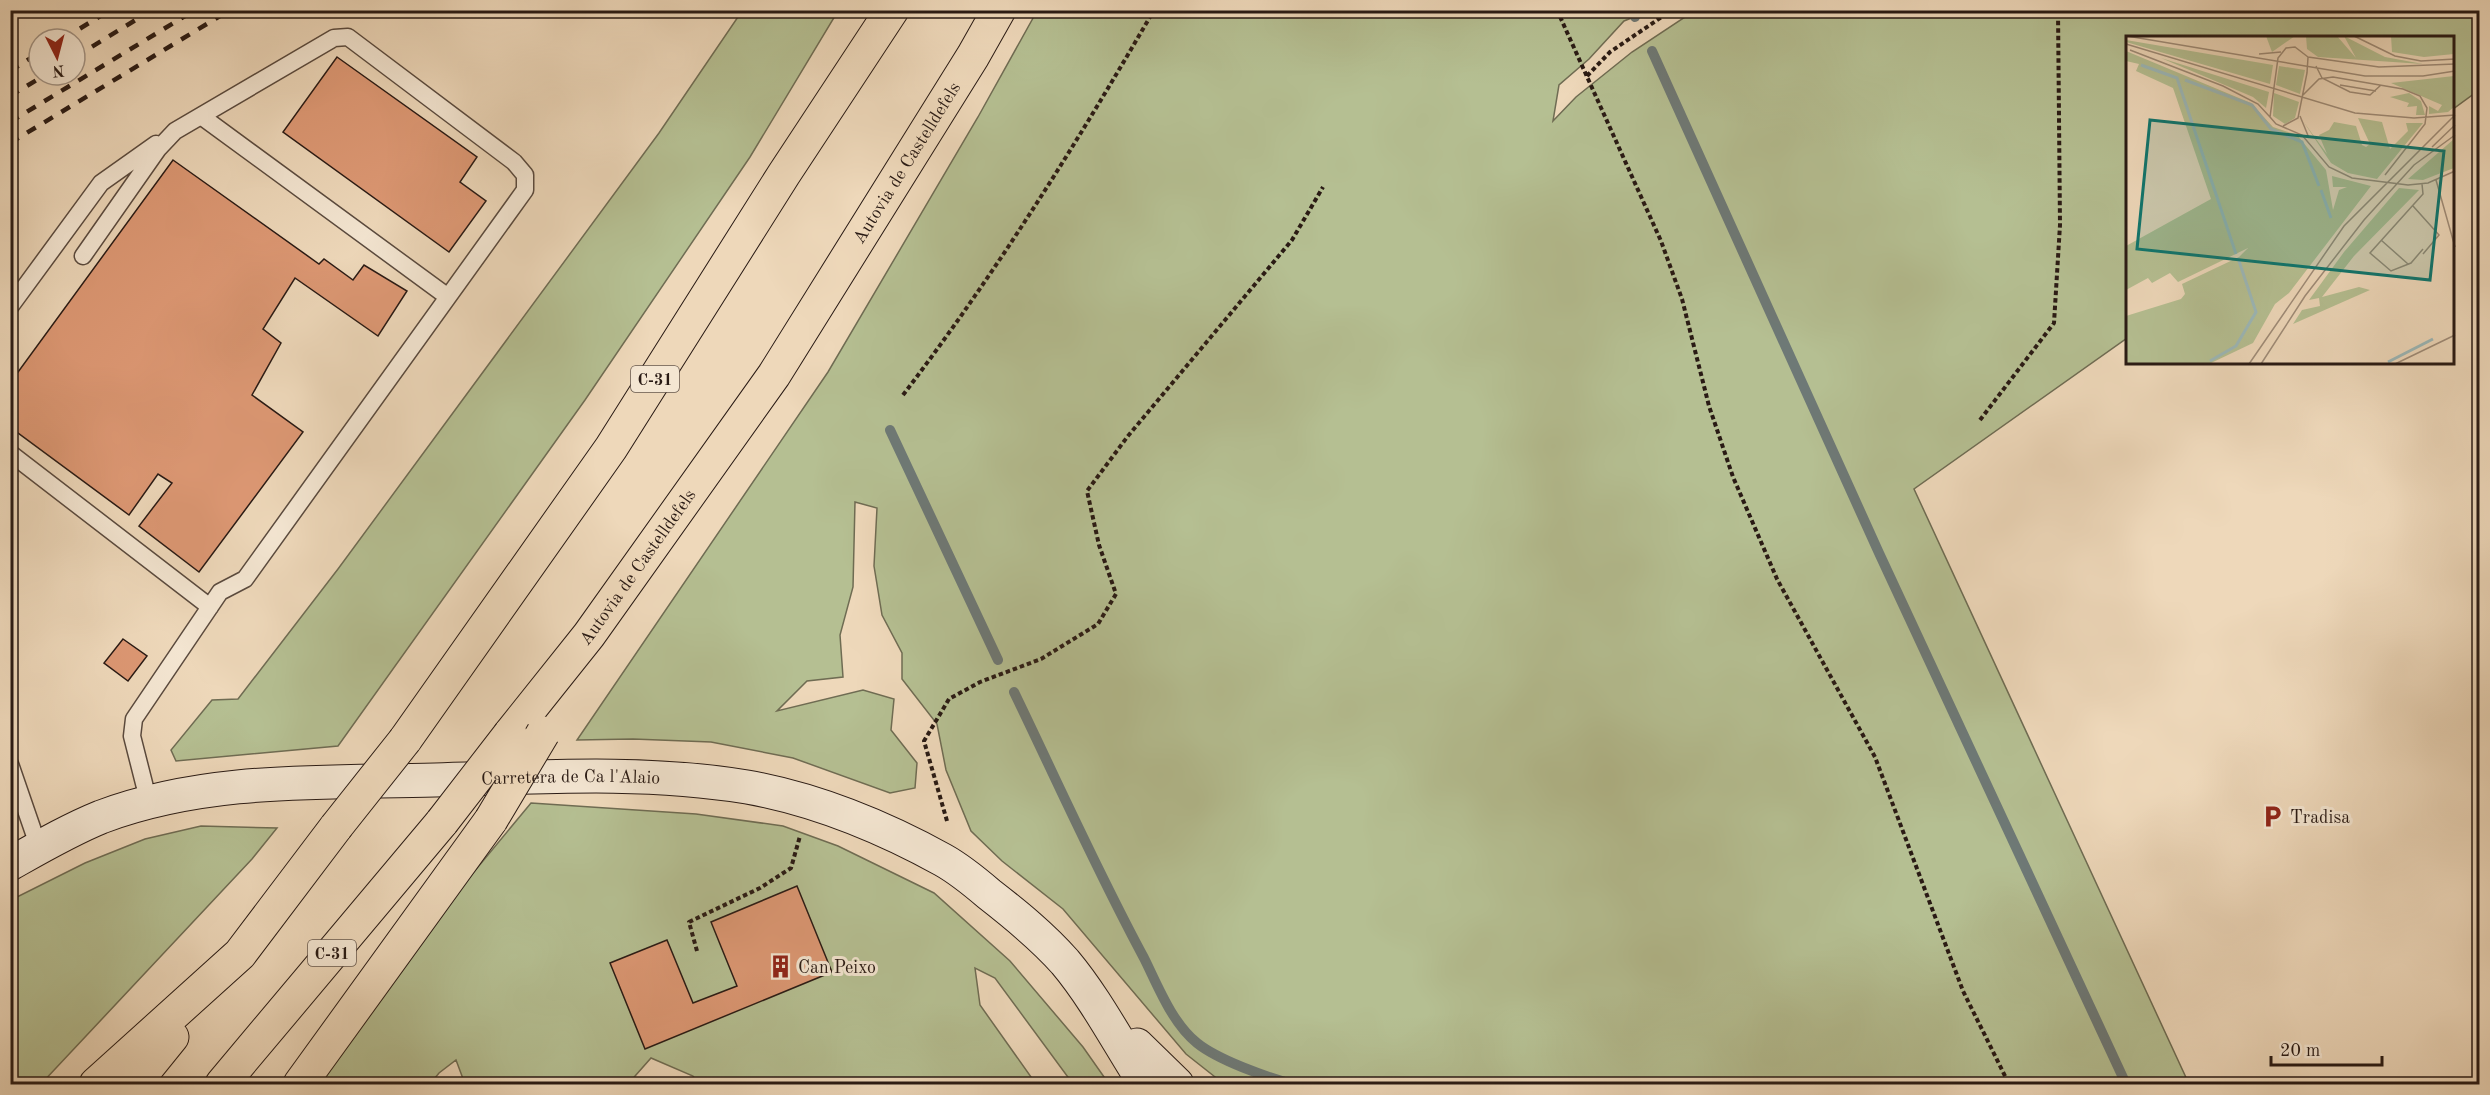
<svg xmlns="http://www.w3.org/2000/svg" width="2490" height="1095" viewBox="0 0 2490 1095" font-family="'Old Standard TT',serif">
	<rect width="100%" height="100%" fill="#eed8ba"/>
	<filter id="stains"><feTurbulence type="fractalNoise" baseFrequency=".00333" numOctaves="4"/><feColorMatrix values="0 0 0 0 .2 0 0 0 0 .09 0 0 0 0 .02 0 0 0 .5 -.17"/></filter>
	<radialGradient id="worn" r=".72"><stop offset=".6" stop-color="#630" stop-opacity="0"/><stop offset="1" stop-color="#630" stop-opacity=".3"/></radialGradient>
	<path fill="#b5bf92" stroke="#6f6c53" stroke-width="1.5" d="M742 11H838L750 157 585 400 338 746 176 761 171 750 212 700 238 699 338 569 659 133Z
		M1037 11H1649L1624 21 1589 59 1559 85 1553 121 1576 97 1632 52 1694 11H2479V90L2453 109 2452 38H2127V338L1914 489 2189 1084H1224L1186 1054 1063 909 1002 861 971 831 946 770 937 724 902 679V653L882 615 874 566 877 508 855 502 853 587 840 635 843 677 807 681 777 711 863 690 894 699 891 730 917 763 915 788 890 793 793 758 711 742 633 739 577 740 828 372 978 117Z
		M531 803 696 814 783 826 838 846 934 893 1010 961 1083 1047 1109 1084H1073L995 978 975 968 980 1005 1036 1084H699L693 1076 651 1058 628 1084H465L456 1060 439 1073 430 1084H314L391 972Z
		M201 826 277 828 252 859 41 1084H11V900L85 863 145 839Z"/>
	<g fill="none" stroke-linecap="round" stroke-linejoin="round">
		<path stroke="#6e7976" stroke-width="10" d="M1632 10 1635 17
			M1652 51 1879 553 2126 1084
			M890 430 998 660
			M1014 692C1057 781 1097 871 1144 958 1158 986 1172 1023 1197 1043 1218 1060 1266 1077 1292 1084"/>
	</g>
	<path fill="#dd9874" stroke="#291a14" stroke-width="1.5" d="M337 57 477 157 460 182 486 201 449 252 283 132Z
		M173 160 319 264 324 259 353 280 364 265 407 291 378 336 295 278 263 329 281 343 252 395 303 432 199 572 139 526 172 483 158 474 129 515 10 427V383Z
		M123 639 147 656 128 681 104 663Z
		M797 886 832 972 645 1049 610 963 667 940 693 1003 737 986 711 922Z"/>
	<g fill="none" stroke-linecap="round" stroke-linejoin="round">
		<defs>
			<path id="lane" d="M201 116 448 297
				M83 256 158 149 175 131 334 38 348 37 514 162 525 175V190L245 579 220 592 134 719 132 736 149 803
				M10 307 101 183 156 144
				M10 453 210 607
				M10 764 39 848"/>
			<g id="secondary">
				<path id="s1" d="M10 864C40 847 69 830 101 817 207 777 323 783 435 780 539 777 644 770 747 787 814 799 883 827 943 860 959 869 975 882 989 894 1016 915 1042 936 1065 962 1096 999 1119 1044 1145 1084"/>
				<path d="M1137 1045 1177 1084"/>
			</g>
			<g id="highway">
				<path id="s2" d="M510 734 589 635 774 375 973 56 999 10"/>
				<path d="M405 740 611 448 784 174 892 10"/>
				<path d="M96 1084 240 954 336 827"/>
				<path d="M134 1084 172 1037"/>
				<path d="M222 1084 442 822"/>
				<path d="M300 1084 491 820"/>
			</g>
		</defs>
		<use href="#lane" stroke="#5a4a3e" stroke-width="19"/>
		<use href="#secondary" stroke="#291a14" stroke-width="35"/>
		<use href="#highway" stroke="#291a14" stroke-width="35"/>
		<path stroke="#291a14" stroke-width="4" stroke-dasharray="4.5 3" stroke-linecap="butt" d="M1557 10 1661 241 1682 299 1709 406 1733 477 1777 579 1875 757 1963 991 2009 1084
			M1587 76 1610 52 1672 10
			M903 395C996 273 1077 143 1154 10
			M1980 420 2054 323 2060 225 2058 10
			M947 821 924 741 949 699 980 682 1041 659 1098 624 1116 594 1099 545 1087 491 1128 436 1292 240 1323 187
			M697 951 689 922 760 888 791 868 800 836
			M669 1083V1084"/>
		<use href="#lane" stroke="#f4e6d2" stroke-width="16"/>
		<use href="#secondary" stroke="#f4e6d2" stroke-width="33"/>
		<use href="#highway" stroke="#eed8ba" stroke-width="33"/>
		<path stroke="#291a14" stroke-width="4.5" stroke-dasharray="10 10" stroke-linecap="butt" d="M63 39 110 10
			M75 57 152 10
			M10 71 39 53
			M10 96 45 75
			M10 122 195 10
			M10 143 230 10"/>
		<defs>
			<path id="highway-bridge" d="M491 820 543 733
				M442 822 510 734
				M336 827 405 740"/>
		</defs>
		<use href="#highway-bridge" stroke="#291a14" stroke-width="35" stroke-linecap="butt"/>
		<use href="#highway-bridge" stroke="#eed8ba" stroke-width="33"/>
	</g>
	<defs>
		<symbol id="parking-bare" viewBox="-9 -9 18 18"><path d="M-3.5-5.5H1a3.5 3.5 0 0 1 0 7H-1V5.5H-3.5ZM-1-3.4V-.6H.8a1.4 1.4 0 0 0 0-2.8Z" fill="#8f2418" stroke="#f4e6d2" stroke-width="2.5" paint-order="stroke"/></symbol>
		<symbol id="building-bare" viewBox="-9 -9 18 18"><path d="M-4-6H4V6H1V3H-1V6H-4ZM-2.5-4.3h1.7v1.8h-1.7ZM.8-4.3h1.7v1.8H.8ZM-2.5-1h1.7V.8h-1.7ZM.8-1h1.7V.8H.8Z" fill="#8f2418" stroke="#f4e6d2" stroke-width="2.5" paint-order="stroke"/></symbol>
	</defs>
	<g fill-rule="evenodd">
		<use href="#parking-bare" x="2256" y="800" width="33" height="33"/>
		<use href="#building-bare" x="764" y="950" width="33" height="33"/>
	</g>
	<g text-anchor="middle" stroke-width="6" stroke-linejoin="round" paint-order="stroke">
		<g fill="#f4e6d2" stroke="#66574d" stroke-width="1.5">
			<rect x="631" y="366" width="48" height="26" rx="4.5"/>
			<rect x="308" y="940" width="48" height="26" rx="4.5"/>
		</g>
		<g font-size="16" font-weight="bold" fill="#291a14">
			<text x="655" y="385">C-31</text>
			<text x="332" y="959">C-31</text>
		</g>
		<g font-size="18" fill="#291a14" stroke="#f4e6d2">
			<text dy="6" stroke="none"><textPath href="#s2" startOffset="696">Autovia de Castelldefels</textPath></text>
			<text dy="6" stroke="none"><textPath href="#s2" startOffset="210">Autovia de Castelldefels</textPath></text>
			<text dy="6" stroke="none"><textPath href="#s1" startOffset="576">Carretera de Ca l'Alaio</textPath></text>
		</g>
		<g font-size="18" fill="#291a14" stroke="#f4e6d2" text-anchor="start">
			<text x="2290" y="823">Tradisa</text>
			<text x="798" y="973">Can Peixo</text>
		</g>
	</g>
	<g transform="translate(2126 36)">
		<rect width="328" height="328" fill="#eed8ba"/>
		<path d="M140 0H169L146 16ZM180 0H211L230 22 218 0 259 21 297 28 192 21 181 13ZM265 0H328V18L298 21 266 16ZM0 4 147 29 144 48 0 6ZM0 15 125 67 147 91 171 99 200 134 207 174 213 154 221 151H207L206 140 245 150 163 257 149 268 127 307 83 328H0V280L55 263 59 258 56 248 113 221 122 212 52 246 44 237 26 247 22 242 0 254V210L85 163 47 52 10 35 13 28 0 25ZM35 22 143 56 140 72 127 61ZM153 30 179 34 174 58 150 49ZM328 40V71L322 76 303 78V70L312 75 316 69 265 47ZM148 57 173 66 169 82 159 88 147 80ZM283 57 295 65 299 79H290L291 70 281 71 283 67 264 61ZM232 82 256 86 264 113 282 95 280 87H297L251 143 222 137 205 127 177 85 201 118 193 99 203 94 208 86 230 90 236 109 240 111 244 108ZM328 103V132L297 144 282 143ZM273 152 293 154 228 220 196 261 233 251 244 254 167 288 176 274 194 270 193 262 183 264 218 216Z" fill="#b5bf92"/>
		<path fill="none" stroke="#9cb8b8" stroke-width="3" d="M15 29 51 42 110 218M59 44 126 69 145 93 176 106 193 150M195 154 205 182M84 325 110 310 130 276 112 222M262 326 307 303"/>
		<path fill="none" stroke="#9f8c78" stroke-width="1.5" d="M1 0 239 40H297L329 35M228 0 269 20 295 25 329 23M0 8 229 77 288 82 329 79M4 14 97 50 132 68 144 81M133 18 155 16M182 21 253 31 329 28M190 30 196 42 224 56 244 59 255 49M214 49 250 55M177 59 193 43 207 41 277 53 294 60 301 72 299 88 259 139M174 80 183 102M157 90 172 82 181 37 182 21 169 11 160 12 152 22 144 81 150 88 176 99 203 131 226 142 282 149 302 147 329 135M306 111 329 89M310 144 329 211M296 148 297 158 244 217 265 235 285 227 297 213M287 170 313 199 297 218M255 204 282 228M123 328 218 190 329 79M135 328 179 260 238 184 288 129 329 99M269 328 329 299"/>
		<path fill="#0f766e" fill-opacity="0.15" stroke="#0f766e" stroke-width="3" d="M24 84 318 115 304 244 11 213Z"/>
		<rect width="328" height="328" fill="none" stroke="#291a14" stroke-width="3"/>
	</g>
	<rect width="2490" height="1095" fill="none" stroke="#eed8ba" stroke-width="36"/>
	<rect x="12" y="12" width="2466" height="1071" fill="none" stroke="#291a14" stroke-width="3"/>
	<rect x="18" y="18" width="2454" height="1059" fill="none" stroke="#291a14" stroke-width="1.5"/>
	<g transform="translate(57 57) rotate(174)"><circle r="28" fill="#f4e6d2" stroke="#a39486" stroke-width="1.5"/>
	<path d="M0-4.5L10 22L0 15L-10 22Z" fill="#8f2418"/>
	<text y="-9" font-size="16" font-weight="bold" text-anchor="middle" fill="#291a14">N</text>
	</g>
	<path d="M2271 1056v9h111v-9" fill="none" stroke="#291a14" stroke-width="3"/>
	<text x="2280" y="1056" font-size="18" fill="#291a14" stroke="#f4e6d2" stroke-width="4.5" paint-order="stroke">20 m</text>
	<rect width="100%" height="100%" filter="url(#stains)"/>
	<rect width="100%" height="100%" fill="url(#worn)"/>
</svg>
